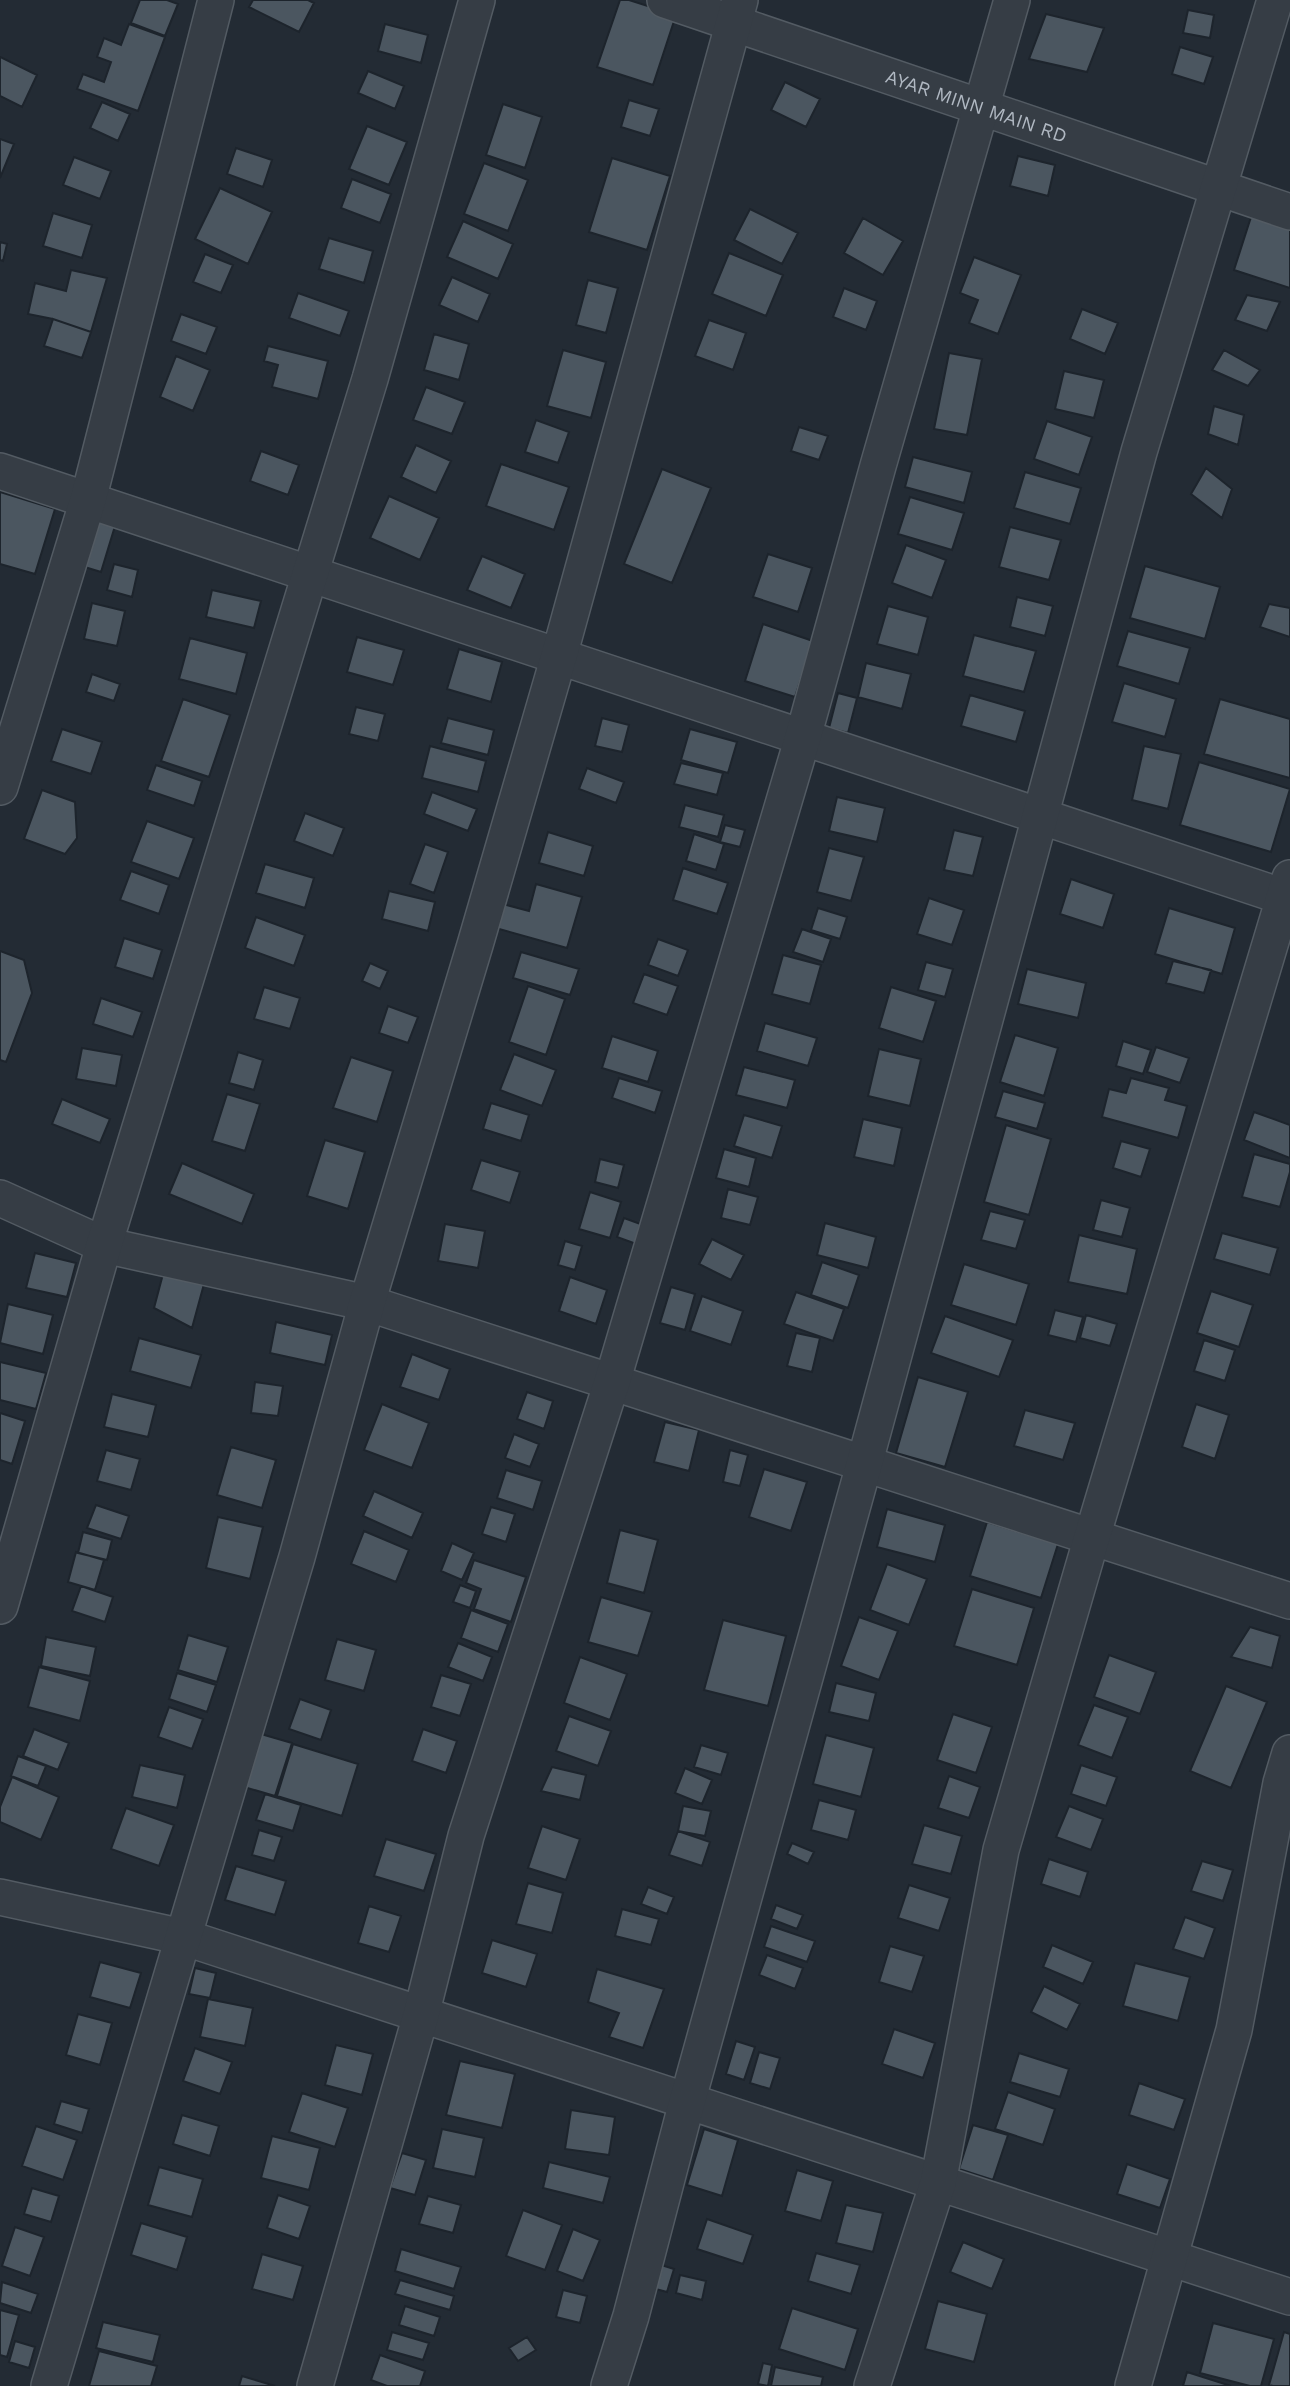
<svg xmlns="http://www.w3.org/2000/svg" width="1290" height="2386" viewBox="0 0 1290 2386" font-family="'Work Sans',sans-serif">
	<rect width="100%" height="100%" fill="#232b34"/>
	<path fill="#4b5660" stroke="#1d242c" stroke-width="2" d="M140 0H167L178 4 165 36 131 23Z
		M253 0H308L314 3 299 32 249 7Z
		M620 0H629L676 15 653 85 597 67Z
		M1188 10 1214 15 1210 38 1183 33Z
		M1046 14 1104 28 1087 72 1029 59Z
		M129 24 165 37 138 111 77 89 83 74 104 82 111 62 97 57 104 38 121 45Z
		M385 24 428 35 421 63 378 51Z
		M1180 47 1213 57 1204 84 1172 74Z
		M0 57 37 75 22 107 0 96Z
		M368 71 404 86 395 109 358 93Z
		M785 82 820 99 806 127 771 110Z
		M629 100 659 109 650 136 621 127Z
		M102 102 130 114 118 141 90 128Z
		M503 104 542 117 525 168 486 155Z
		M367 126 407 142 389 185 349 169Z
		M0 139 14 144 0 178Z
		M236 148 272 160 263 187 227 174Z
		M1018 156 1055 165 1048 196 1010 186Z
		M74 157 111 171 100 199 63 185Z
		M612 158 670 176 647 250 589 232Z
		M484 163 528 180 508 231 464 214Z
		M352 179 391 194 380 223 341 208Z
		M220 188 272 212 248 264 195 239Z
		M750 209 798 233 782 264 734 240Z
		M53 213 92 225 82 258 43 246Z
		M1251 217 1290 229V288L1234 270Z
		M863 218 903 241 883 275 844 253Z
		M463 221 513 244 498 279 447 257Z
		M329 238 373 251 364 283 319 269Z
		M0 242 7 244 3 261 0 260Z
		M729 253 783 275 766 316 712 294Z
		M205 254 233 265 221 293 193 282Z
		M974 257 1021 275 998 334 969 323 978 300 960 293Z
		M71 270 107 278 91 332 53 319 28 314 35 283 66 291Z
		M452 277 490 294 478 322 439 305Z
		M588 280 618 288 606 333 576 325Z
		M844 288 877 301 866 330 833 317Z
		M298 293 349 311 340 336 289 318Z
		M1247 295 1280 302 1267 331 1235 320Z
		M1082 309 1118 323 1105 354 1070 339Z
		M181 314 217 327 206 354 171 341Z
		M53 319 91 332 82 358 44 346Z
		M709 320 746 333 733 370 695 356Z
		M434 334 469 344 459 380 424 370Z
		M268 346 328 361 318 399 272 387 278 365 264 361Z
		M563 350 606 362 591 418 547 406Z
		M1224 350 1260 370 1248 386 1212 370Z
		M949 353 982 359 967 435 934 429Z
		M176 356 210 370 193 411 160 397Z
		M1064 371 1104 380 1094 418 1055 409Z
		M426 387 465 402 452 434 413 420Z
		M1214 406 1244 415 1238 445 1208 434Z
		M536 420 569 432 558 463 525 452Z
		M1047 421 1092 437 1079 475 1034 459Z
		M799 427 828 436 819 460 791 451Z
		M416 445 451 461 436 493 401 477Z
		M261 451 299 465 288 495 250 481Z
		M913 457 972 472 964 503 905 487Z
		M501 464 569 487 554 530 486 506Z
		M1206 468 1232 489 1222 518 1191 494Z
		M662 469 711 488 672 583 624 564Z
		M1025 472 1081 488 1070 524 1014 508Z
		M0 492 55 509 35 574 0 564Z
		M389 496 439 518 420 560 370 538Z
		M910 497 964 513 952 550 898 534Z
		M91 520 115 526 101 572 78 565Z
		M1010 527 1061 540 1049 580 999 567Z
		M906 545 946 560 932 598 892 583Z
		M768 554 812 568 798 612 753 597Z
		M482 556 525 574 511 608 467 590Z
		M114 564 138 570 132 597 107 590Z
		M1145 566 1220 587 1205 639 1130 618Z
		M212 590 261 601 254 628 206 617Z
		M1017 597 1053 606 1045 636 1010 627Z
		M92 603 125 611 117 646 84 639Z
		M1269 604 1290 608V637L1260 627Z
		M888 606 928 617 918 655 877 644Z
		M763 624 813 641 795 697 745 681Z
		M1128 631 1190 648 1179 684 1117 666Z
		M974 635 1036 651 1024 692 963 676Z
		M357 637 404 650 393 685 347 672Z
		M190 638 247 653 236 694 179 679Z
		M459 649 502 662 491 702 447 689Z
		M866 663 911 674 902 709 858 697Z
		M92 674 120 684 114 701 86 692Z
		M1124 683 1176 699 1165 737 1112 722Z
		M838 693 857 698 848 733 829 728Z
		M970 695 1025 711 1016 742 961 726Z
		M183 699 230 715 209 777 161 761Z
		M1220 699 1290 719V778L1204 754Z
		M356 707 385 714 378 741 349 734Z
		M448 718 494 730 488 755 441 743Z
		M602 718 629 725 622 752 595 746Z
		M62 729 102 742 91 774 51 761Z
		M690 729 737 742 728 773 681 760Z
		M430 746 486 761 478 792 422 778Z
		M1144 746 1181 754 1168 809 1132 800Z
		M1199 762 1290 789 1271 852 1180 825Z
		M681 763 723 773 717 795 674 784Z
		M156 765 202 781 194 806 147 790Z
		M587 768 624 782 616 803 579 789Z
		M42 790 75 802 77 838 65 854 24 839Z
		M432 792 477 809 468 831 424 814Z
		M837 797 885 808 877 842 829 831Z
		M685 805 724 815 718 837 679 827Z
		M305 813 344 828 333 856 294 841Z
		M147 821 194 838 179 879 131 862Z
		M725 825 745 830 740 847 720 842Z
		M954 830 983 837 973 876 944 870Z
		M548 832 593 846 584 876 539 863Z
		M694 834 724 844 716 870 686 861Z
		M425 844 448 852 434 893 410 884Z
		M829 848 864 857 851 901 817 892Z
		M265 864 314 878 305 908 256 893Z
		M683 868 728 883 717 914 673 900Z
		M131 871 169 885 159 914 120 900Z
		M1071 879 1114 894 1103 928 1060 914Z
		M536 884 582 897 567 948 492 927 499 903 529 911Z
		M389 891 435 902 428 931 382 919Z
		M929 898 964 910 952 945 917 934Z
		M818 908 847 917 840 939 811 930Z
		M1169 908 1235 928 1222 974 1155 954Z
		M256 917 305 935 294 966 245 948Z
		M802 929 831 939 823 962 793 952Z
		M124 938 162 950 153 979 115 967Z
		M658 939 688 950 678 976 648 965Z
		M0 951 24 960 32 993 6 1062 0 1060Z
		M521 952 579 969 570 995 513 978Z
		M783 955 821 965 810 1004 772 994Z
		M1173 961 1211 970 1204 993 1166 983Z
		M926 962 953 969 945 997 918 990Z
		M370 963 388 971 380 989 362 981Z
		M1027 969 1086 983 1078 1018 1018 1004Z
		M644 974 678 986 667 1015 633 1003Z
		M528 986 565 999 546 1055 509 1042Z
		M264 987 300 998 290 1029 254 1019Z
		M891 987 936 1001 923 1042 879 1028Z
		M101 998 142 1012 133 1037 93 1024Z
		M388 1006 418 1017 408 1043 379 1033Z
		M765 1023 817 1038 808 1066 757 1051Z
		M1015 1035 1058 1048 1044 1096 1000 1082Z
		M612 1036 658 1051 648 1082 602 1068Z
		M1123 1041 1151 1050 1143 1074 1116 1066Z
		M1156 1047 1189 1058 1180 1083 1147 1072Z
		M82 1048 122 1055 116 1086 76 1079Z
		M879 1049 921 1059 910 1106 868 1096Z
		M238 1052 263 1060 254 1090 229 1083Z
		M514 1054 556 1070 542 1106 500 1090Z
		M351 1057 393 1071 377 1122 333 1108Z
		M744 1067 795 1080 787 1108 736 1095Z
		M619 1078 662 1091 655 1113 612 1098Z
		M1131 1078 1169 1088 1165 1100 1187 1106 1178 1138 1102 1117 1109 1089 1126 1093Z
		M1003 1091 1045 1103 1037 1129 995 1117Z
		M227 1094 260 1104 245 1151 212 1141Z
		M62 1099 110 1119 100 1143 52 1124Z
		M491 1103 529 1115 521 1141 483 1129Z
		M1254 1112 1290 1125V1158L1244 1140Z
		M744 1115 782 1126 772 1158 734 1146Z
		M863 1119 902 1128 894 1166 854 1157Z
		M1006 1125 1051 1139 1029 1215 984 1202Z
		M325 1140 365 1152 348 1209 307 1196Z
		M1121 1141 1150 1149 1141 1177 1113 1168Z
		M724 1149 756 1158 749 1187 716 1178Z
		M1254 1154 1290 1164V1172L1280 1207 1242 1197Z
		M600 1159 624 1165 618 1188 595 1182Z
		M481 1160 520 1172 510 1203 471 1190Z
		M182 1163 254 1194 242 1224 169 1194Z
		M728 1189 758 1197 750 1225 721 1218Z
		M590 1192 621 1202 610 1238 579 1229Z
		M1101 1200 1130 1208 1122 1237 1093 1230Z
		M990 1211 1025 1220 1016 1249 981 1240Z
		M624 1218 646 1226 639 1245 617 1237Z
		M825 1223 876 1237 868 1268 817 1255Z
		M445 1224 485 1231 478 1268 438 1261Z
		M1222 1233 1278 1248 1270 1275 1214 1259Z
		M1079 1235 1137 1249 1127 1294 1068 1282Z
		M712 1239 744 1255 731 1280 699 1264Z
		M565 1241 582 1246 575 1270 558 1265Z
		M35 1253 76 1263 67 1297 26 1288Z
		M822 1262 859 1275 848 1308 811 1295Z
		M964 1264 1029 1284 1016 1325 951 1305Z
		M163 1274 204 1284 192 1328 154 1308Z
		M570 1277 607 1290 596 1324 559 1311Z
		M671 1287 695 1294 685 1330 660 1323Z
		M1211 1291 1253 1305 1239 1347 1197 1333Z
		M796 1292 844 1309 833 1341 784 1324Z
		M702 1296 743 1311 731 1345 690 1331Z
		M8 1304 53 1315 43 1354 0 1343Z
		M1055 1310 1083 1317 1076 1342 1048 1335Z
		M1086 1315 1117 1324 1110 1346 1080 1338Z
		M945 1316 1013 1340 999 1377 931 1353Z
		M276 1322 332 1335 325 1365 270 1353Z
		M796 1333 820 1338 812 1372 787 1366Z
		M139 1338 201 1355 191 1388 130 1371Z
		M1204 1340 1235 1350 1225 1381 1194 1371Z
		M412 1354 450 1369 439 1400 400 1387Z
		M0 1362 46 1373 36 1409 0 1400Z
		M918 1377 968 1392 945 1467 896 1453Z
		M255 1382 283 1386 278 1416 251 1413Z
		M527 1392 553 1401 544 1429 517 1419Z
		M112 1394 156 1405 148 1437 104 1427Z
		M382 1404 429 1423 412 1468 364 1450Z
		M1196 1404 1229 1415 1215 1459 1182 1447Z
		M1025 1410 1075 1423 1063 1460 1014 1446Z
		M0 1413 25 1421 12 1464 0 1460Z
		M665 1422 699 1430 689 1471 654 1462Z
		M514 1434 539 1444 530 1467 505 1458Z
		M231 1447 276 1460 262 1508 217 1495Z
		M106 1450 140 1459 131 1490 97 1481Z
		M730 1450 748 1455 740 1486 723 1482Z
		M764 1469 807 1482 791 1531 749 1517Z
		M506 1470 542 1481 533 1510 497 1498Z
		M374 1491 423 1513 412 1538 363 1516Z
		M96 1505 129 1516 121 1539 87 1528Z
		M491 1507 515 1514 506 1542 482 1534Z
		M887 1509 945 1525 935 1562 877 1547Z
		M218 1517 263 1527 250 1579 206 1568Z
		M987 1522 1058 1544 1041 1598 970 1576Z
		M620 1530 658 1540 644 1593 607 1583Z
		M364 1531 409 1550 396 1582 351 1564Z
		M83 1532 112 1540 107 1560 78 1553Z
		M452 1543 474 1553 462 1580 441 1571Z
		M76 1552 104 1560 95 1590 68 1582Z
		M474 1560 526 1577 511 1622 474 1609 481 1589 466 1583Z
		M887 1564 927 1579 909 1625 870 1610Z
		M460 1585 476 1591 470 1608 453 1602Z
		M81 1586 113 1597 105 1622 72 1611Z
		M972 1589 1034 1608 1017 1665 954 1646Z
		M601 1597 652 1612 638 1656 588 1642Z
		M471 1610 508 1624 498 1652 461 1638Z
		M859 1617 898 1631 879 1680 841 1666Z
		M723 1620 786 1636 768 1706 704 1690Z
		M1250 1627 1280 1636 1272 1668 1231 1657Z
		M188 1635 228 1647 217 1682 178 1670Z
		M46 1637 96 1647 90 1676 41 1666Z
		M337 1639 376 1650 364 1691 325 1680Z
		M458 1643 492 1657 483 1681 448 1667Z
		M1109 1655 1156 1672 1140 1714 1094 1697Z
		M580 1657 627 1674 610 1720 564 1703Z
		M39 1667 90 1681 80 1721 28 1707Z
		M177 1673 216 1685 207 1712 169 1699Z
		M441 1675 471 1684 460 1716 431 1707Z
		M836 1683 876 1693 869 1721 829 1712Z
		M1226 1686 1267 1702 1231 1788 1190 1771Z
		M300 1699 331 1710 321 1740 289 1729Z
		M1094 1705 1128 1717 1112 1758 1078 1745Z
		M169 1707 203 1719 192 1749 158 1737Z
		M953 1714 992 1727 976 1773 937 1760Z
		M569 1716 611 1731 598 1766 556 1751Z
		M34 1729 69 1743 58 1770 23 1756Z
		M423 1729 457 1741 446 1773 412 1761Z
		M261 1734 292 1743 275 1796 244 1787Z
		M826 1735 874 1748 861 1797 813 1784Z
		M293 1744 358 1764 342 1816 277 1796Z
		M701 1745 728 1753 721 1775 694 1767Z
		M18 1756 46 1766 38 1786 11 1776Z
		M140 1765 185 1775 177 1808 132 1797Z
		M1081 1765 1117 1777 1106 1806 1071 1794Z
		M552 1767 586 1775 580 1800 541 1791Z
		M685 1768 712 1780 702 1804 675 1793Z
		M949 1776 980 1787 969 1818 938 1808Z
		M12 1777 59 1797 41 1840 0 1822V1807Z
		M265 1794 301 1805 293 1831 256 1820Z
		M819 1800 856 1810 848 1840 811 1830Z
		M683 1806 711 1811 705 1836 678 1831Z
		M1069 1806 1103 1819 1091 1850 1056 1837Z
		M126 1808 174 1825 159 1866 111 1849Z
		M924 1825 962 1836 951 1874 912 1864Z
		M542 1826 580 1839 566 1880 528 1868Z
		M259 1830 282 1837 274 1861 252 1855Z
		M678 1831 710 1842 702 1866 669 1855Z
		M386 1839 436 1854 424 1891 374 1876Z
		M792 1843 814 1852 808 1864 787 1854Z
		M1049 1859 1088 1872 1080 1897 1041 1884Z
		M1202 1861 1233 1870 1223 1901 1191 1891Z
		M236 1866 286 1881 275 1915 225 1900Z
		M528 1883 563 1893 552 1933 516 1924Z
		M909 1885 950 1898 939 1931 898 1918Z
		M648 1887 674 1897 667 1914 641 1904Z
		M776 1905 803 1915 797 1929 771 1919Z
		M369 1906 401 1916 389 1952 358 1943Z
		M622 1909 659 1919 651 1945 615 1936Z
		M1185 1917 1215 1928 1204 1959 1173 1949Z
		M771 1926 815 1941 807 1962 764 1947Z
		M492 1940 537 1954 526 1987 482 1973Z
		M1052 1945 1093 1962 1083 1984 1043 1967Z
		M890 1946 924 1956 912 1992 879 1982Z
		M767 1955 803 1968 795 1989 759 1975Z
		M100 1962 141 1973 130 2008 90 1997Z
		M1135 1963 1190 1977 1178 2021 1123 2006Z
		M195 1968 216 1973 210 1998 189 1994Z
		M597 1969 664 1989 643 2048 609 2037 619 2013 588 2002Z
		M1044 1986 1080 2004 1067 2030 1031 2012Z
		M208 1999 253 2008 245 2046 200 2037Z
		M78 2014 112 2023 100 2065 66 2055Z
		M894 2029 935 2043 923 2078 882 2064Z
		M736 2041 755 2047 744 2080 726 2074Z
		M336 2045 373 2054 362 2095 325 2085Z
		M195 2048 232 2062 220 2094 183 2081Z
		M759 2052 780 2058 770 2089 750 2083Z
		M1019 2053 1069 2069 1060 2097 1010 2082Z
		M460 2061 515 2074 502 2128 446 2115Z
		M1139 2083 1185 2099 1174 2130 1129 2115Z
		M1008 2092 1055 2109 1043 2145 995 2129Z
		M302 2093 348 2108 335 2147 289 2132Z
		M61 2101 89 2109 82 2133 54 2124Z
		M571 2110 615 2117 609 2155 565 2149Z
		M182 2115 219 2126 210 2156 173 2144Z
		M973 2125 1008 2135 993 2180 959 2169Z
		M36 2126 77 2140 63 2180 22 2166Z
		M442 2129 484 2138 475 2177 433 2168Z
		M704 2129 738 2140 722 2196 687 2185Z
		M272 2136 320 2148 309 2190 261 2178Z
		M402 2153 426 2160 415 2195 390 2188Z
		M549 2162 610 2177 603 2203 543 2188Z
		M1127 2164 1170 2179 1160 2208 1117 2194Z
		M159 2167 203 2179 192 2217 148 2205Z
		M797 2170 833 2181 821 2221 785 2211Z
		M32 2188 59 2196 51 2222 24 2214Z
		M278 2195 310 2206 299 2239 267 2228Z
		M428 2196 461 2205 453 2233 419 2224Z
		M846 2205 883 2213 873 2252 836 2243Z
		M523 2210 562 2225 545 2270 506 2256Z
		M707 2219 753 2235 743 2264 697 2249Z
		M141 2223 187 2237 177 2270 131 2255Z
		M15 2227 44 2237 30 2276 2 2266Z
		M573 2229 600 2240 583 2281 557 2271Z
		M963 2242 1004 2259 992 2289 950 2272Z
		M401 2249 461 2267 454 2289 395 2271Z
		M816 2253 860 2265 851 2294 808 2281Z
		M262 2254 303 2266 293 2300 252 2289Z
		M655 2263 674 2269 667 2292 648 2287Z
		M680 2275 706 2281 702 2300 676 2293Z
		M400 2280 454 2296 450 2310 395 2294Z
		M2 2282 38 2294 31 2313 0 2303Z
		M563 2290 587 2296 580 2323 556 2317Z
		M938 2301 987 2314 974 2362 925 2349Z
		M405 2306 440 2317 434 2336 399 2325Z
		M792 2308 858 2329 845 2370 779 2349Z
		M0 2310 19 2315 7 2357 0 2355Z
		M103 2322 160 2335 153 2362 96 2348Z
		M1213 2323 1274 2339 1261 2386H1250L1200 2373Z
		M392 2332 429 2343 423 2360 387 2350Z
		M1284 2332 1290 2334V2386H1273L1269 2385Z
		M527 2337 536 2350 518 2361 509 2348Z
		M15 2341 35 2347 29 2368 9 2362Z
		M99 2351 157 2366 151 2386H89Z
		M380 2355 425 2371 420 2386H387L371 2380Z
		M763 2363 772 2365 768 2386 758 2384Z
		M775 2367 823 2377 821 2386H771Z
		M1187 2372 1231 2386H1183Z
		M242 2376 275 2386H239Z"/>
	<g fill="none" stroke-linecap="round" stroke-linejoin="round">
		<defs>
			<g id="minor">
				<path id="s1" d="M665 0 1290 212"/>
				<path d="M0 471 1290 899"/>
				<path d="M0 787 88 500 216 0"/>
				<path d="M0 1198 104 1245 367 1303 1290 1601"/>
				<path d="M0 1606 104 1245 370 379 477 0"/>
				<path d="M0 1897 183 1937 1290 2297"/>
				<path d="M49 2386 297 1557 367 1303 475 945 559 656 740 0"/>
				<path d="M315 2386 421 2015 466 1836 612 1382 803 737 878 466 1012 0"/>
				<path d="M609 2386 631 2316 687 2102 864 1465 1139 452 1275 0"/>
				<path d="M872 2386 938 2183 1001 1850 1092 1537 1290 878"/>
				<path d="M1133 2386 1234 2030 1281 1783 1290 1753"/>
			</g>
		</defs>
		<use href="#minor" stroke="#535b63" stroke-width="38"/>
		<use href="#minor" stroke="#363d45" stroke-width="35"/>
	</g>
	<g text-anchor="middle" stroke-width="6" stroke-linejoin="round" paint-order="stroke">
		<g font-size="19" fill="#b0b8c2" stroke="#1b222a">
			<text dy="7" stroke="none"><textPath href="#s1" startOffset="329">AYAR MINN MAIN RD</textPath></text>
		</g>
	</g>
</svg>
